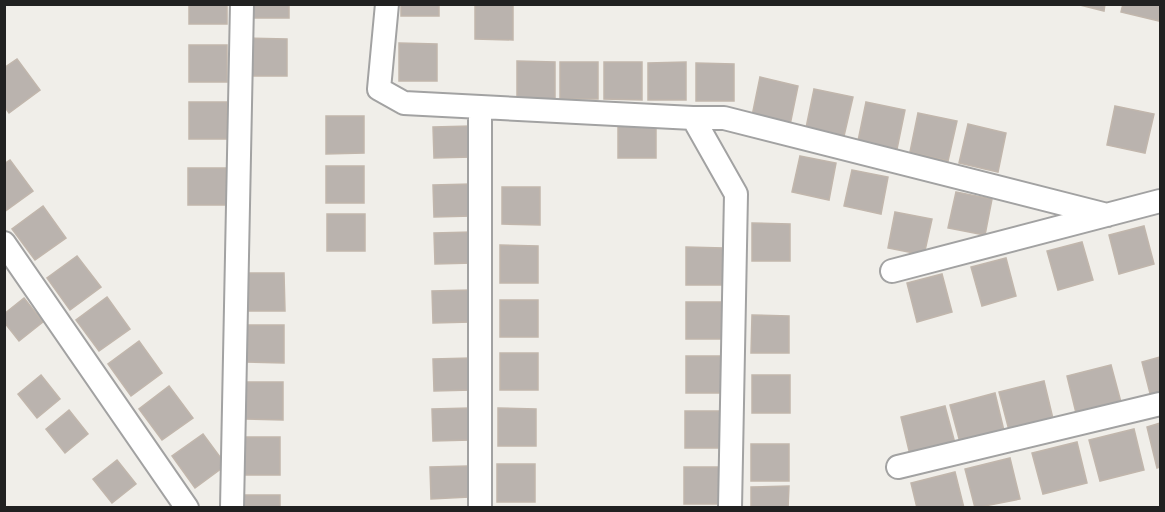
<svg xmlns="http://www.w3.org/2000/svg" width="1165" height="512" viewBox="0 0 1165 512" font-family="'Public Sans',sans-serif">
	<rect width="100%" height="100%" fill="#f0eee9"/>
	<path fill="#bab3ae" stroke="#c1b6ac" stroke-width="1.5" d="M189 4H227V24H189Z
		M251 4H289V18H251Z
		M401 4H439V16H401Z
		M475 4H513V40L475 39Z
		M1076 4H1105L1104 11Z
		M1123 4H1160L1159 21 1121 12Z
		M249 38 287 39V76H249Z
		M399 43 437 44V81H399Z
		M189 45H227V82H189Z
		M17 59 40 90 9 113 4 106V68Z
		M517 61 555 62V99H517Z
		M560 62H598V99H560Z
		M604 62H642V100L604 99Z
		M686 62V100H648V63Z
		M696 63 734 64V101H696Z
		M760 77 798 86 790 125 752 116Z
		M814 89 853 97 844 136 806 128Z
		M189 102H227V139H189Z
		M866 102 905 110 897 149 858 141Z
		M1115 106 1154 114 1145 153 1107 145Z
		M918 113 957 121 948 161 910 152Z
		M326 116H364V153L326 154Z
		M618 121H656V158H618Z
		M968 124 1006 133 998 172 959 163Z
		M471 126 472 157 434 158 433 127Z
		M800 156 836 163 829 200 792 192Z
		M10 160 33 191 4 212V164Z
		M326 166H364V203H326Z
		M188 168H226V205H188Z
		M852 170 888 177 881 214 844 206Z
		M471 184 472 216 434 217 433 185Z
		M502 187H540V225L502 224Z
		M956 192 992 199 985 235 948 228Z
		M43 206 66 238 35 260 12 229Z
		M895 212 932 219 924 255 888 248Z
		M327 214H365V251H327Z
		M752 223 790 224V261H752Z
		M1144 226 1154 264 1119 274 1109 235Z
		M472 232 473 263 435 264 434 233Z
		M1082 242 1093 280 1058 290 1047 251Z
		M500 245 538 246V283H500Z
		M686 247 724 248V285H686Z
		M77 256 101 287 70 310 47 278Z
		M1006 258 1016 296 982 306 971 267Z
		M247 273H284L285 311H246Z
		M942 274 952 312 917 322 907 283Z
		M471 290V322L433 323 432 291Z
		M107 297 130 329 99 351 76 320Z
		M24 298 43 322 19 341 4 322V314Z
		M500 300H538V337H500Z
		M686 302H724V339H686Z
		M752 315 789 316V353H751Z
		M246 325H284V363L246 362Z
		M139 341 162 373 131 396 108 364Z
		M500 353H538V390H500Z
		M686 356H724V393H686Z
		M1160 357V399L1152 401 1142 362Z
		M471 358 472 390 434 391 433 359Z
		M1111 365 1122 406 1077 417 1067 376Z
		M41 375 60 399 37 418 18 394Z
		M752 375H790V413H752Z
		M1044 381 1054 423 1010 434 999 392Z
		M245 382H283V420L245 419Z
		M169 386 193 418 162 440 139 409Z
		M995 393 1005 435 961 446 950 405Z
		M945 406 956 447 911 459 901 417Z
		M470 408 471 440 433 441 432 409Z
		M498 408 536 409V446H498Z
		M69 410 88 434 65 453 46 429Z
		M685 411H723V448H685Z
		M1160 423V467L1157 468 1147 427Z
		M1134 429 1144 470 1100 481 1089 440Z
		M203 434 226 465 195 488 172 456Z
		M242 437H280V475H242Z
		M1077 442 1087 483 1043 494 1032 453Z
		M751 444H789V481H751Z
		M1010 458 1020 499 975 508 965 469Z
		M117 460 136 484 112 503 93 479Z
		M497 464H535V502H497Z
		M468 466 469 497 431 499 430 467Z
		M684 467H722V504H684Z
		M955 472 964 508H917L911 483Z
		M789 486 788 508H751V487Z
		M242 495H280V508H242Z"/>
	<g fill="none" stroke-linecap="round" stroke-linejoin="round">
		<defs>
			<path id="minor" d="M387 4 379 89 404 103 693 118 736 194 730 508
				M693 118H724L1107 215
				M4 243 187 508
				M892 271 1160 201
				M898 467 1160 404
				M232 508 242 4
				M480 508V107"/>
		</defs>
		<use href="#minor" stroke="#a2a2a2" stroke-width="26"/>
		<use href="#minor" stroke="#fff" stroke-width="22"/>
	</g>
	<rect width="1165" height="512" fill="none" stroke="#212121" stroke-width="12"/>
</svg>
